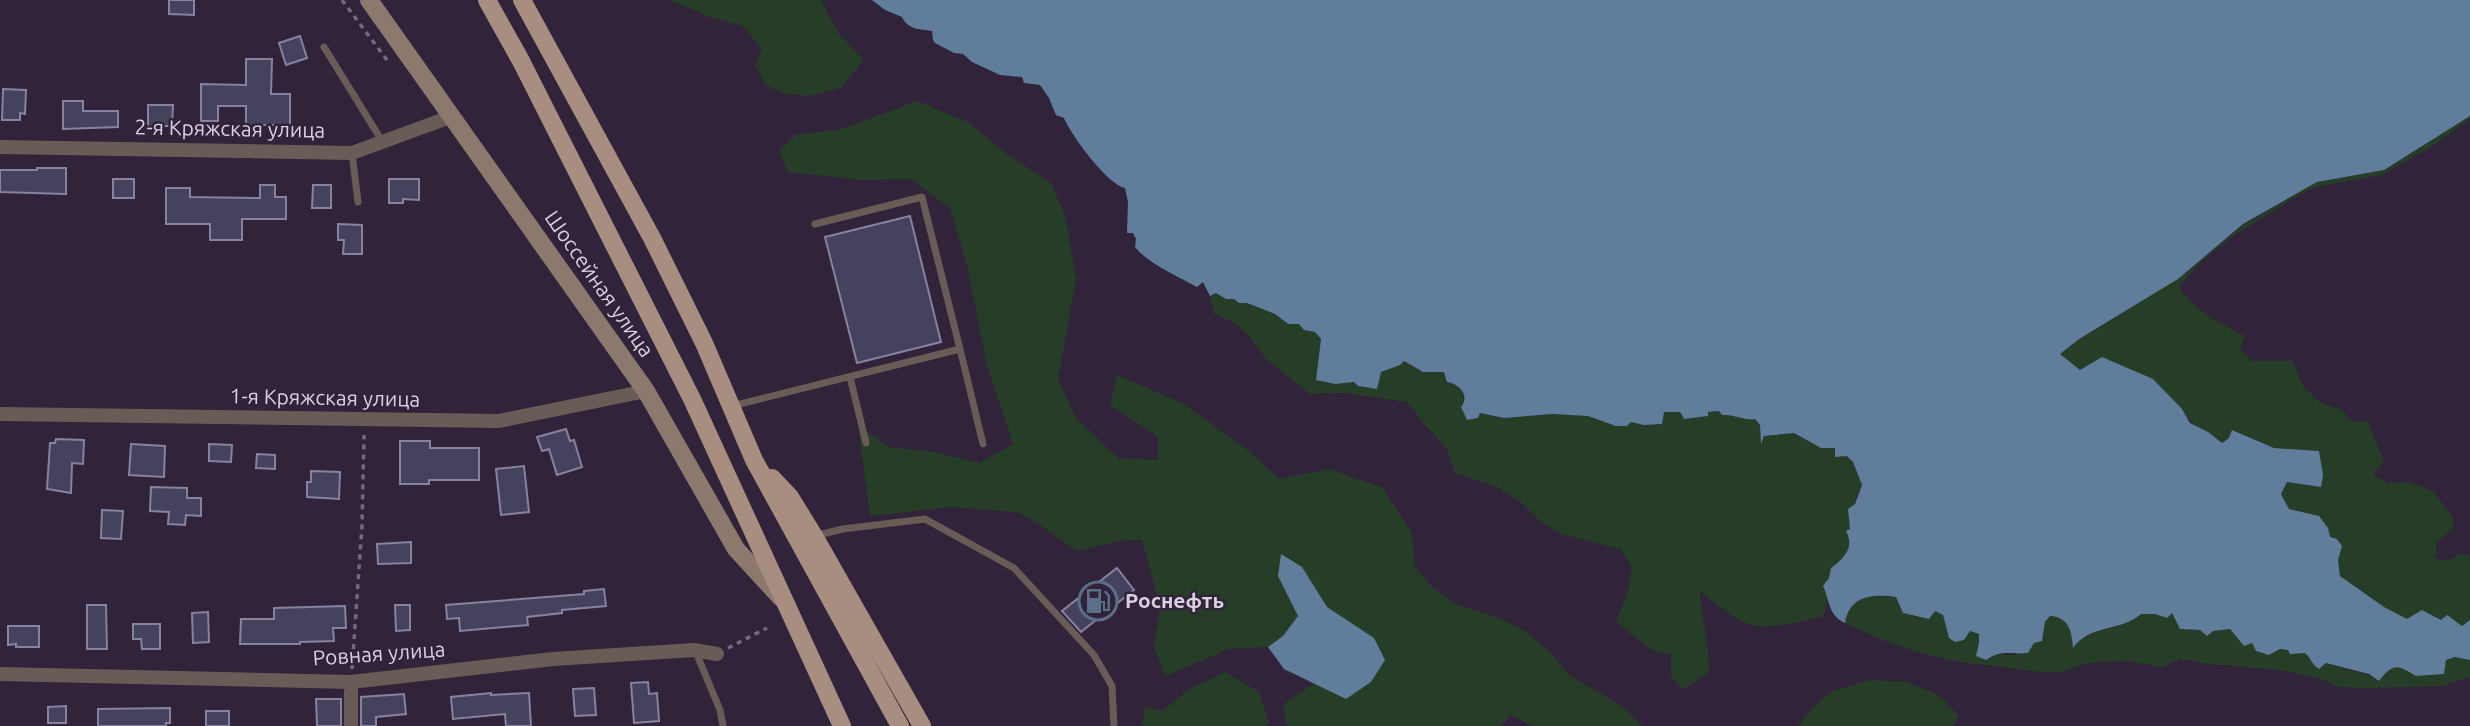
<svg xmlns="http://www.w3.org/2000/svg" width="2470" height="726" viewBox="0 0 2470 726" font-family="Ubuntu,sans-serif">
	<rect width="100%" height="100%" fill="#31233a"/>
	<path fill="#263d28" d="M669 0H821L837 31 864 61 840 88 808 96 786 94 766 85 755 65 762 49 743 26 713 18Z
		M917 101 968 122 1004 152 1051 183 1066 219 1076 279 1058 379 1076 418 1118 458 1158 460V437L1110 405 1117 375 1184 404 1250 452 1279 479 1329 469 1382 487 1412 533 1415 567 1432 587 1458 605 1496 617 1524 630 1553 655 1569 675 1622 706 1642 726H1532L1511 715 1501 726H1289L1285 722 1284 704 1315 683 1284 669 1268 647 1229 649 1165 676 1154 646 1160 606 1142 540 1119 541 1077 551 1040 525 1017 512 951 507 870 516 858 425 889 447 934 452 980 463 1013 444 987 365 967 265 950 208 910 179 863 180 788 172 779 151 795 135 842 129Z
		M2470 116V119L2434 145 2382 175 2315 187 2294 198 2232 237 2201 262 2179 286C2192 310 2222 324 2245 336L2240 348 2251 361H2293L2303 386 2320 402 2340 409 2352 421 2368 422 2384 462 2373 475 2388 483 2409 482 2433 491 2453 518V529L2437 542 2435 558 2447 561 2461 554 2470 555V620L2462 626 2449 618 2441 620 2427 612 2407 620 2384 607 2340 576 2338 560 2342 546 2337 539 2330 537 2319 516 2289 509 2281 494 2287 482 2321 487 2319 451 2274 448 2233 430 2229 438 2222 443C2207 431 2192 427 2182 409L2080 370 2060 354 2079 339 2178 279 2243 225 2317 182 2384 170Z
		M1216 293 1226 299H1234L1239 303H1247L1275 314 1288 324H1299L1308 331H1315L1321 339 1317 373 1322 382 1335 384 1354 382 1358 386 1370 388 1381 372 1403 361 1423 372H1444C1450 386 1472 389 1461 407L1465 413 1487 414 1493 417 1504 418 1552 414 1589 416 1603 422H1631L1644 425 1662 424 1664 412H1680L1684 419 1708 416V412L1719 411 1722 415 1755 419 1760 425 1761 442 1764 436 1794 433 1821 448H1836L1835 457 1847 456 1853 462 1862 485 1857 495 1850 520V547L1844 558 1831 568C1829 584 1829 602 1823 616 1806 621 1768 630 1752 625 1732 619 1716 603 1700 591 1702 618 1709 644 1709 672L1683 690 1671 676V655L1653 651 1616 622 1628 591 1632 567 1620 549 1561 534 1541 522 1519 501 1495 486 1455 473 1447 449 1422 422 1407 402 1346 393 1310 394 1266 359 1250 337 1236 324 1214 313 1210 296Z
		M1876 596 1897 597 1903 613 1929 619 1935 611 1943 615 1949 638 1970 631 1979 634 1978 652 1986 660C2003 649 2004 658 2018 654 2036 648 2040 630 2050 616 2068 617 2072 630 2073 647 2092 625 2121 632 2141 614H2155L2167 618 2172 613 2180 629 2213 631 2230 629 2240 641 2253 643 2256 651 2269 655 2280 649 2305 653 2326 663 2375 677C2399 666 2393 662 2416 676L2438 675 2446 660C2454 657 2462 655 2470 660V677L2441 686 2368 688 2339 687 2320 678 2279 670 2210 664 2179 659 2162 668C2137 661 2108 658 2082 665 2074 667 2066 672 2057 672 2034 673 2015 668 1993 666 1942 662 1891 646 1845 623 1848 605 1859 598 1876 596Z
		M1226 672 1259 692 1269 723 1265 726H1142L1145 707 1162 711 1189 689Z
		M1870 680 1906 682 1939 695 1959 716 1953 726H1798L1807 714 1830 692Z"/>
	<path fill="#607e9b" d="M872 0H2470V116L2384 170 2317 182 2243 224 2178 279 2079 339 2060 354 2080 370 2102 357 2153 379 2182 409 2190 423 2208 432 2222 443 2229 438 2232 430 2274 448 2319 451 2323 475 2321 487 2287 482 2281 494 2289 509 2319 516 2328 528 2330 537 2337 539 2342 546 2338 560 2340 576 2384 607 2407 619 2422 610 2441 620 2447 615 2462 626 2470 620V660L2455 657 2446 660 2444 674 2416 676C2399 666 2394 661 2379 681L2369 674 2326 663 2319 669C2312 665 2311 658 2305 653L2290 654 2288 650 2280 649 2269 655 2256 651 2252 643 2244 646 2230 629 2213 631 2207 636 2200 630 2180 629 2172 613 2167 618 2155 614H2141C2121 632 2090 624 2073 648 2072 632 2069 617 2050 616L2045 622 2042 641 2034 643 2028 653C2010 655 2002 649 1986 660L1976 656 1979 643V634L1970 631 1964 640 1955 642 1949 638 1943 615 1935 611 1929 619 1903 613 1896 597C1873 594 1850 595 1845 623 1828 615 1830 601 1823 586L1829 578 1831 568C1844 558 1855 548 1846 531L1850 529 1848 509 1855 504 1862 485 1853 462 1847 456 1835 457V448H1821L1794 433 1764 436 1761 444 1760 425 1755 419C1746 421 1734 414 1722 415L1719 411 1708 412V416L1684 419 1680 412H1664L1662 424 1644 425 1631 422 1627 426H1616L1588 416 1552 414 1504 418 1480 413 1478 418 1467 420 1461 407C1470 396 1460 384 1447 382L1444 372H1423L1404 361 1400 365 1381 372 1377 389 1358 386 1354 382 1335 384 1316 380 1321 339 1315 332 1304 330 1299 324H1288L1275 314 1247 303H1239L1234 299H1226L1216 293 1210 296 1203 282 1197 287C1179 277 1147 263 1135 247L1136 239 1133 233H1127L1128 202 1125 188C1107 184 1071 135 1064 118L1056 115 1049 98 1040 85 1024 83 1022 77 1000 75 972 62 963 54 954 53 935 43 933 40 932 31C920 29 908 30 902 17L885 10Z
		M1281 554 1302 567 1327 607 1374 638 1385 660 1371 682 1346 699 1284 669 1268 647 1283 636 1298 616 1278 576Z"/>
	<path fill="#44425c" stroke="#8683a1" stroke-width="2" d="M169 0H194V15L169 14Z
		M300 36 307 58 286 65 279 43Z
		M246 59H272L271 94H290V125H259V132H246V106H218V121H201V84L246 85Z
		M3 89 26 90 25 114 20 113V120H2Z
		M63 101H83V111H118V127L63 129Z
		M148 105H173L172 126H148Z
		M37 168H66V194L0 192V170H37Z
		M113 179H134V198H113Z
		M389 179H419V200L403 199V203H389Z
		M260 185H275V197H286V219H242V240H210V224H166V188H190V197L260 198Z
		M313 185H331V208H312Z
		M910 216 941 342 857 363 825 237Z
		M338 224 362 225V254H343L344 240H338Z
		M566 429 570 441 574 440 582 467 557 475 549 449 542 451 537 437Z
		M56 439 84 440 83 464 72 463 71 493 47 489 50 443H55Z
		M400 441H430V448H479V480H429V484H400Z
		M131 444 165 446 164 477 129 475Z
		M209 444 232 445 231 462 209 461Z
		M257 454 275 455V469L256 468Z
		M524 466 529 512 501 515 496 469Z
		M311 471 340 472 339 499 307 497V482H311Z
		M151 487 187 488V498H201V516L186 515 185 525 168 524 169 512 150 511Z
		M102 510 123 511 121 539 101 538Z
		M411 542V563L378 564 377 544Z
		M1117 568 1134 590 1081 632 1062 611Z
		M604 589 606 606 562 610V613L527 617 528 625 460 631 459 618 447 619 446 605 584 594V591Z
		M87 605H106L107 649H87Z
		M395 605H410V630L396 631Z
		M345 606 346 628H333L334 641 300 642V644H240L241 619H274V608Z
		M208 612 209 642 193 643 192 613Z
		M133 624H160V649H142L141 639H133Z
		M8 626H39V647H16V644L8 645Z
		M648 682 649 694 657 693 659 721 634 723 631 683Z
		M594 688 596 715 575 716 573 689Z
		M491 693V695L529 693 531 726H506L505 714 453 719 451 697Z
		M404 694 406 714 376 717V726H361V697Z
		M316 699H341V726H317Z
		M66 706V723H48V707Z
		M170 708V723H166V726H98V709Z
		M206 711H229V726H206Z"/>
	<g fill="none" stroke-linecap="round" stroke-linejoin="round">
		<path stroke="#766a7e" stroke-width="3.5" stroke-dasharray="5 5" stroke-linecap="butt" d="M342 0 390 64
			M728 648 767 628
			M352 669 362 526 364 435"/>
		<path stroke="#695c56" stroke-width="7" d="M324 47 382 141
			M352 153 358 202
			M960 349 983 444
			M850 377 866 443
			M732 406 960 349 922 197 815 224
			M814 536 843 529 925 519 1014 568 1094 655 1112 686 1114 726
			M695 650 720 710 723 726"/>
		<path stroke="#695c56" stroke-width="14" d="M0 147 352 153 453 116
			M0 414 499 421 646 391
			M0 674 351 682 553 659 694 650 717 654
			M351 726V682"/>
		<path stroke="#8d786e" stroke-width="18" d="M369 0 646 391 736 549 781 598"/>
		<path stroke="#a88e80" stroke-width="18" d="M487 0 521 61 692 399 842 726
			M522 0 652 238 704 343 754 460 900 726
			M772 478 790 497 814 536 922 726"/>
	</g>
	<defs>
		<symbol id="fuel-ring" viewBox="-11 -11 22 22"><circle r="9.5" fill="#31233a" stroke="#5c6f8a" stroke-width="1.5"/><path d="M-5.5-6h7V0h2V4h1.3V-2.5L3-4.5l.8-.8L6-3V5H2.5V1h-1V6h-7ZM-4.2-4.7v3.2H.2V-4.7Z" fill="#5c6f8a"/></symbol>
	</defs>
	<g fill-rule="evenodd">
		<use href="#fuel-ring" x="1076" y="579" width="44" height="44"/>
	</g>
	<g text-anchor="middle" stroke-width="5" stroke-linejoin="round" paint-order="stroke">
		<g font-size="21" fill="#dad2e1" stroke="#31233a">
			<text transform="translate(230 129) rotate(1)" y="7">2-я Кряжская улица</text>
			<text transform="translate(599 284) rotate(55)" y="7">Шоссейная улица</text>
			<text transform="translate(325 398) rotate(1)" y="7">1-я Кряжская улица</text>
			<text transform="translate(379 654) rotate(-4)" y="7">Ровная улица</text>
		</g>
		<g font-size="21" font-weight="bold" fill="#dad2e1" stroke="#31233a" text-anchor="start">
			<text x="1125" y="608">Роснефть</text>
		</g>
	</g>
</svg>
